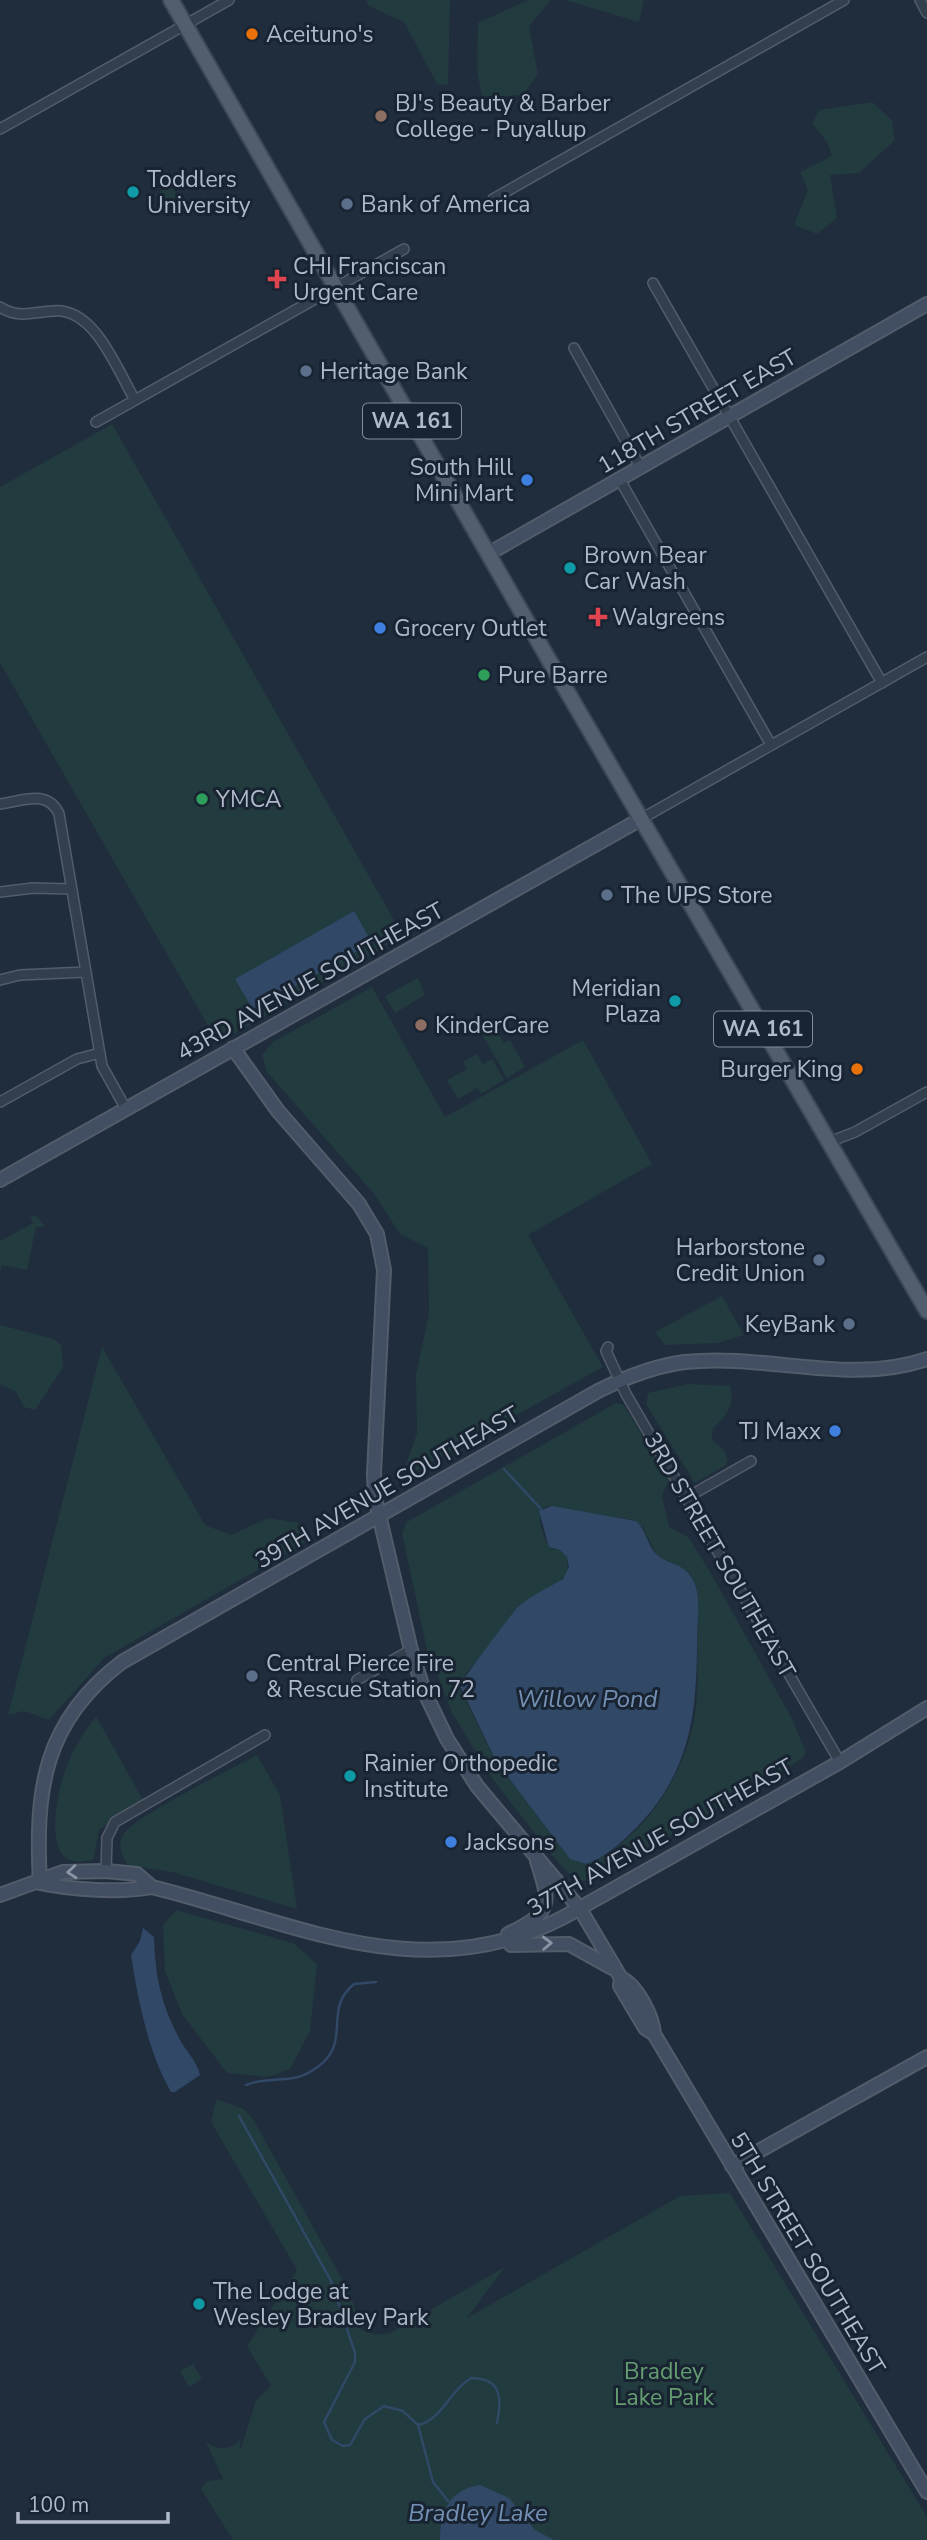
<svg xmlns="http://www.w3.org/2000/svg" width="927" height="2540" viewBox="0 0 927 2540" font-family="'Nunito Sans',sans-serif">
	<rect width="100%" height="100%" fill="#202d3d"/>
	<path fill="#223b3e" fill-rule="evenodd" d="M366 0H450L448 85 437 84 404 22 369 6Z
		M528 0H551L529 26 538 74 523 95 482 97 477 70 478 23Z
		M565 0H644L639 22Z
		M872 102 892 120 895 140 859 173 830 175 837 218 817 234 794 225 808 190 800 172 832 156 827 142 812 123 819 110Z
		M171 185 179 200 163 209 155 195Z
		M112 424 403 936 218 1043 0 663V487Z
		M418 978 425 995 395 1013 385 996Z
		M372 987 445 1117 583 1040 652 1164 528 1235 603 1367 401 1479 417 1433 416 1374 429 1314 428 1248 400 1234 375 1195 267 1072 262 1055 273 1042Z
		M491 1020 504 1043 510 1040 525 1067 507 1078 477 1026Z
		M477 1054 483 1064 492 1059 504 1080 481 1094 477 1088 458 1099 447 1080 467 1069 463 1062Z
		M36 1215 44 1225 43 1227H36L27 1270 2 1265 0 1272V1241L33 1223 30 1217Z
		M722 1296 744 1335 718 1343 665 1345 655 1332Z
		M0 1325 54 1339 61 1345 63 1367 35 1410 24 1407 16 1392 0 1384Z
		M102 1347 205 1525 231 1535 268 1518 299 1523 310 1540 104 1658 49 1720 24 1711 8 1715Z
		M688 1384 730 1386C735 1406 727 1415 713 1428L712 1440 724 1450 728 1459 726 1465 695 1483 646 1404 648 1393Z
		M616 1403 624 1405 669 1480 662 1495 669 1527 688 1537 709 1570 791 1717 806 1752 803 1758 597 1878 583 1881 572 1877 551 1854 494 1781 452 1713 437 1674 432 1673 402 1533 407 1522ZM548 1506 633 1520 643 1528 656 1554C669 1564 686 1564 694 1581 702 1599 697 1621 697 1640 697 1664 699 1690 695 1714 686 1773 643 1842 586 1864L570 1859 496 1761 460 1689 465 1675 526 1601 560 1581 568 1572 567 1557 560 1550 552 1549C544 1539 537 1523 541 1509Z
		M96 1716 143 1800 99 1830 94 1859C37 1878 56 1792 68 1763 75 1746 85 1731 96 1716Z
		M257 1755 280 1795 297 1909 172 1872 128 1865C122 1856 117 1845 123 1835 132 1817 234 1768 257 1755Z
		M176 1910 293 1943 317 1964 310 2031 290 2069 268 2077 227 2073 182 2014 165 1971 163 1925Z
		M216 2099 244 2109 253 2119 351 2295 360 2329 376 2335 390 2333 505 2267 467 2318 680 2196 730 2193 927 2517V2540H233L201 2489 207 2481 223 2479 206 2442C220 2452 229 2450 241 2439L239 2449 241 2448 256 2400 271 2386 247 2346 297 2270 211 2122Z
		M193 2364 202 2379 189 2387 180 2371Z"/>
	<path fill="#314867" d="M354 911 372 943 253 1010 235 979Z
		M552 1506 636 1521C646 1530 647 1543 655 1553 666 1565 683 1561 693 1580 702 1597 697 1620 697 1639 697 1712 691 1771 637 1827 622 1842 606 1857 586 1864L570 1859 496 1761 460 1686C461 1681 510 1616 517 1608 529 1596 548 1588 563 1579L569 1567 567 1557 560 1550 549 1547 539 1511Z
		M143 1928 154 1937C155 1975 161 2004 179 2038 186 2052 196 2059 200 2075L175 2092H171C148 2052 138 2000 131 1955L140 1941Z
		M480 2485 509 2498 535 2530 554 2540H440C440 2511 449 2490 480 2485Z"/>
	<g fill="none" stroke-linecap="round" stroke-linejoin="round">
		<path stroke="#314867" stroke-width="2.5" d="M504 1469 541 1509
			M246 2085C267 2076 290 2084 310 2072 357 2045 320 2012 354 1984L376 1982
			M239 2116 331 2281 355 2353V2362L324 2422 332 2440 343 2446 350 2445 365 2419 384 2406 403 2411 418 2425C442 2420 450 2390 471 2378 502 2378 502 2399 497 2423
			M418 2425 433 2482 448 2501"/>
		<defs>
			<path id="street" d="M920 0 927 13
				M0 129 229 0
				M493 199 844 0
				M653 283 882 683
				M0 307C19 319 33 312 53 311 95 307 117 370 135 400
				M574 348 641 468
				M96 422 404 249
				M620 480 771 745
				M0 804C22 801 48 789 59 814L102 1066 126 1109
				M641 819 927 657
				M0 892 33 888 72 889
				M0 980 20 975 86 972
				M0 1102 77 1059 100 1053
				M829 1142 855 1132 927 1092
				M608 1347 606 1351 626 1394 840 1762
				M686 1498 751 1461
				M357 1680 411 1650
				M106 1871 107 1838 115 1822 265 1735"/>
			<path id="secondary" d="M488 554 927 304
				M233 1048 278 1111 359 1204 377 1234 384 1270 374 1473 375 1498 411 1650 424 1691 447 1739 477 1786 580 1909 621 1978 620 1986 645 2028 654 2034 927 2492
				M0 1180 641 819
				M40 1883C35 1790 43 1722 122 1662L598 1391C626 1377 654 1366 685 1362 766 1353 848 1386 927 1359
				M40 1883C73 1890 119 1893 152 1887 293 1922 424 1991 564 1917L840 1762 927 1708
				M0 1895 63 1872 106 1871 137 1874 152 1887
				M508 1934C552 1913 551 1904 537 1861
				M511 1945 569 1944 612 1968
				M621 1978C637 1985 653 2017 654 2034
				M732 2166 927 2057"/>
			<path id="primary" d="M171 0 557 674 927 1311"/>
		</defs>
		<use href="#street" stroke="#525c6b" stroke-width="12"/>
		<use href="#secondary" stroke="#525c6b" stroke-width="16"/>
		<use href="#primary" stroke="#3d4856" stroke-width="18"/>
		<use href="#street" stroke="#343f4d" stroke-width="9"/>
		<use href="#secondary" stroke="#424e61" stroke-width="12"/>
		<use href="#primary" stroke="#525e6e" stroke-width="14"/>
	</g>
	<defs><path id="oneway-chevron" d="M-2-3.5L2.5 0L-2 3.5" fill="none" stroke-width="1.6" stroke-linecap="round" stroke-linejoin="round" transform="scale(1.75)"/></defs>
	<g stroke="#8994a5">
		<use href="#oneway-chevron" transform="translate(72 1872) rotate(175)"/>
		<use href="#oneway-chevron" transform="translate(547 1943) rotate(-2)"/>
	</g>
	<g fill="#e8710a" stroke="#192432" stroke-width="2.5">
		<circle cx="252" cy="34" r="7"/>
		<circle cx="857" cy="1069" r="7"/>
	</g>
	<g fill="#8d6e63" stroke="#192432" stroke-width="2.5">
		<circle cx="381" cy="116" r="7"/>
		<circle cx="421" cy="1025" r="7"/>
	</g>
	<g fill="#0f9aa8" stroke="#192432" stroke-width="2.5">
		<circle cx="133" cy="192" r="7"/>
		<circle cx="570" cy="568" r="7"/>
		<circle cx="675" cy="1001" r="7"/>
		<circle cx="350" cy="1776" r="7"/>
		<circle cx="199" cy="2304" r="7"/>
	</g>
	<g fill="#5c6f8a" stroke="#192432" stroke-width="2.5">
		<circle cx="347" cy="204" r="7"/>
		<circle cx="306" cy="371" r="7"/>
		<circle cx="607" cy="895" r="7"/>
		<circle cx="819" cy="1260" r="7"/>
		<circle cx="849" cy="1324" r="7"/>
		<circle cx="252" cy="1676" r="7"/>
	</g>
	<g fill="#e0444e" stroke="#192432" stroke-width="2.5">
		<path d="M273.5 268.5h7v7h7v7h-7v7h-7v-7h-7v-7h7z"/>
		<path d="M594.5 606.5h7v7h7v7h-7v7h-7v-7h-7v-7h7z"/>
	</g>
	<g fill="#3f7fe0" stroke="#192432" stroke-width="2.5">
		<circle cx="527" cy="480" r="7"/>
		<circle cx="380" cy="628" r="7"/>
		<circle cx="835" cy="1431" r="7"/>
		<circle cx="451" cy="1842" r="7"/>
	</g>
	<g fill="#2e9e5b" stroke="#192432" stroke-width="2.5">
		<circle cx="484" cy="675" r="7"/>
		<circle cx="202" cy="799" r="7"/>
	</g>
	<g text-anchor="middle" stroke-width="6" stroke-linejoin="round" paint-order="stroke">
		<g fill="#192432" stroke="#828c9c" stroke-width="2">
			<rect x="363" y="403.5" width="98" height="35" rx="5"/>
			<rect x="714" y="1011.5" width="98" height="35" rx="5"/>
		</g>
		<g font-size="21" font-weight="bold" fill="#afb9c9">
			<text x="412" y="428">WA 161</text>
			<text x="763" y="1036">WA 161</text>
		</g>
		<g font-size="23" fill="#afb9c9" stroke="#192432" text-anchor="start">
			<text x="266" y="42">Aceituno's</text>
			<text x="395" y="111">BJ's Beauty &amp; Barber<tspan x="395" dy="26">College - Puyallup</tspan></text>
			<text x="147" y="187">Toddlers<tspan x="147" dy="26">University</tspan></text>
			<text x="361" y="212">Bank of America</text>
			<text x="293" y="274">CHI Franciscan<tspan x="293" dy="26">Urgent Care</tspan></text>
			<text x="320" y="379">Heritage Bank</text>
			<text x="513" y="475" text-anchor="end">South Hill<tspan x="513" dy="26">Mini Mart</tspan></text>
			<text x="584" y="563">Brown Bear<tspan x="584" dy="26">Car Wash</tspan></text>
			<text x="612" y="625">Walgreens</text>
			<text x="394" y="636">Grocery Outlet</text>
			<text x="498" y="683">Pure Barre</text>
			<text x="216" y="807">YMCA</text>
			<text x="621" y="903">The UPS Store</text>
			<text x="661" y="996" text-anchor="end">Meridian<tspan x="661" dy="26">Plaza</tspan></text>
			<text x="435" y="1033">KinderCare</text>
			<text x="843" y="1077" text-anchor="end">Burger King</text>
			<text x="805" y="1255" text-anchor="end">Harborstone<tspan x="805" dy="26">Credit Union</tspan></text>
			<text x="835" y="1332" text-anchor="end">KeyBank</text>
			<text x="821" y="1439" text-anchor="end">TJ Maxx</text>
			<text x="266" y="1671">Central Pierce Fire<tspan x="266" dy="26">&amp; Rescue Station 72</tspan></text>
			<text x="364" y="1771">Rainier Orthopedic<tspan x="364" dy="26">Institute</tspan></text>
			<text x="465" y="1850">Jacksons</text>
			<text x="213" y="2299">The Lodge at<tspan x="213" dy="26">Wesley Bradley Park</tspan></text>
		</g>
		<g font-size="23" fill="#afb9c9" stroke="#192432">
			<text transform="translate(697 411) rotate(-30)" y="8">118TH STREET EAST</text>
			<text transform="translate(310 981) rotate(-29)" y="8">43RD AVENUE SOUTHEAST</text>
			<text transform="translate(387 1487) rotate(-30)" y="8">39TH AVENUE SOUTHEAST</text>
			<text transform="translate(720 1555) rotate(60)" y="8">3RD STREET SOUTHEAST</text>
			<text transform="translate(660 1837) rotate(-29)" y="8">37TH AVENUE SOUTHEAST</text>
			<text transform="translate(808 2253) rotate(59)" y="8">5TH STREET SOUTHEAST</text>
		</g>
		<g font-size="23" fill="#649d70" stroke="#192432">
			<text x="664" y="2379">Bradley<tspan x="664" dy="26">Lake Park</tspan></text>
		</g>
		<g font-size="24" font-style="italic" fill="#7490b4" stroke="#192432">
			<text x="587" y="1707">Willow Pond</text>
			<text x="478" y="2521">Bradley Lake</text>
		</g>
	</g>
	<path d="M18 2512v10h150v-10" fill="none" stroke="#afb9c9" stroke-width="3.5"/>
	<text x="28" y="2512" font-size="21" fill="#afb9c9" stroke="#192432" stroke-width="5" paint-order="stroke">100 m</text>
</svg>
